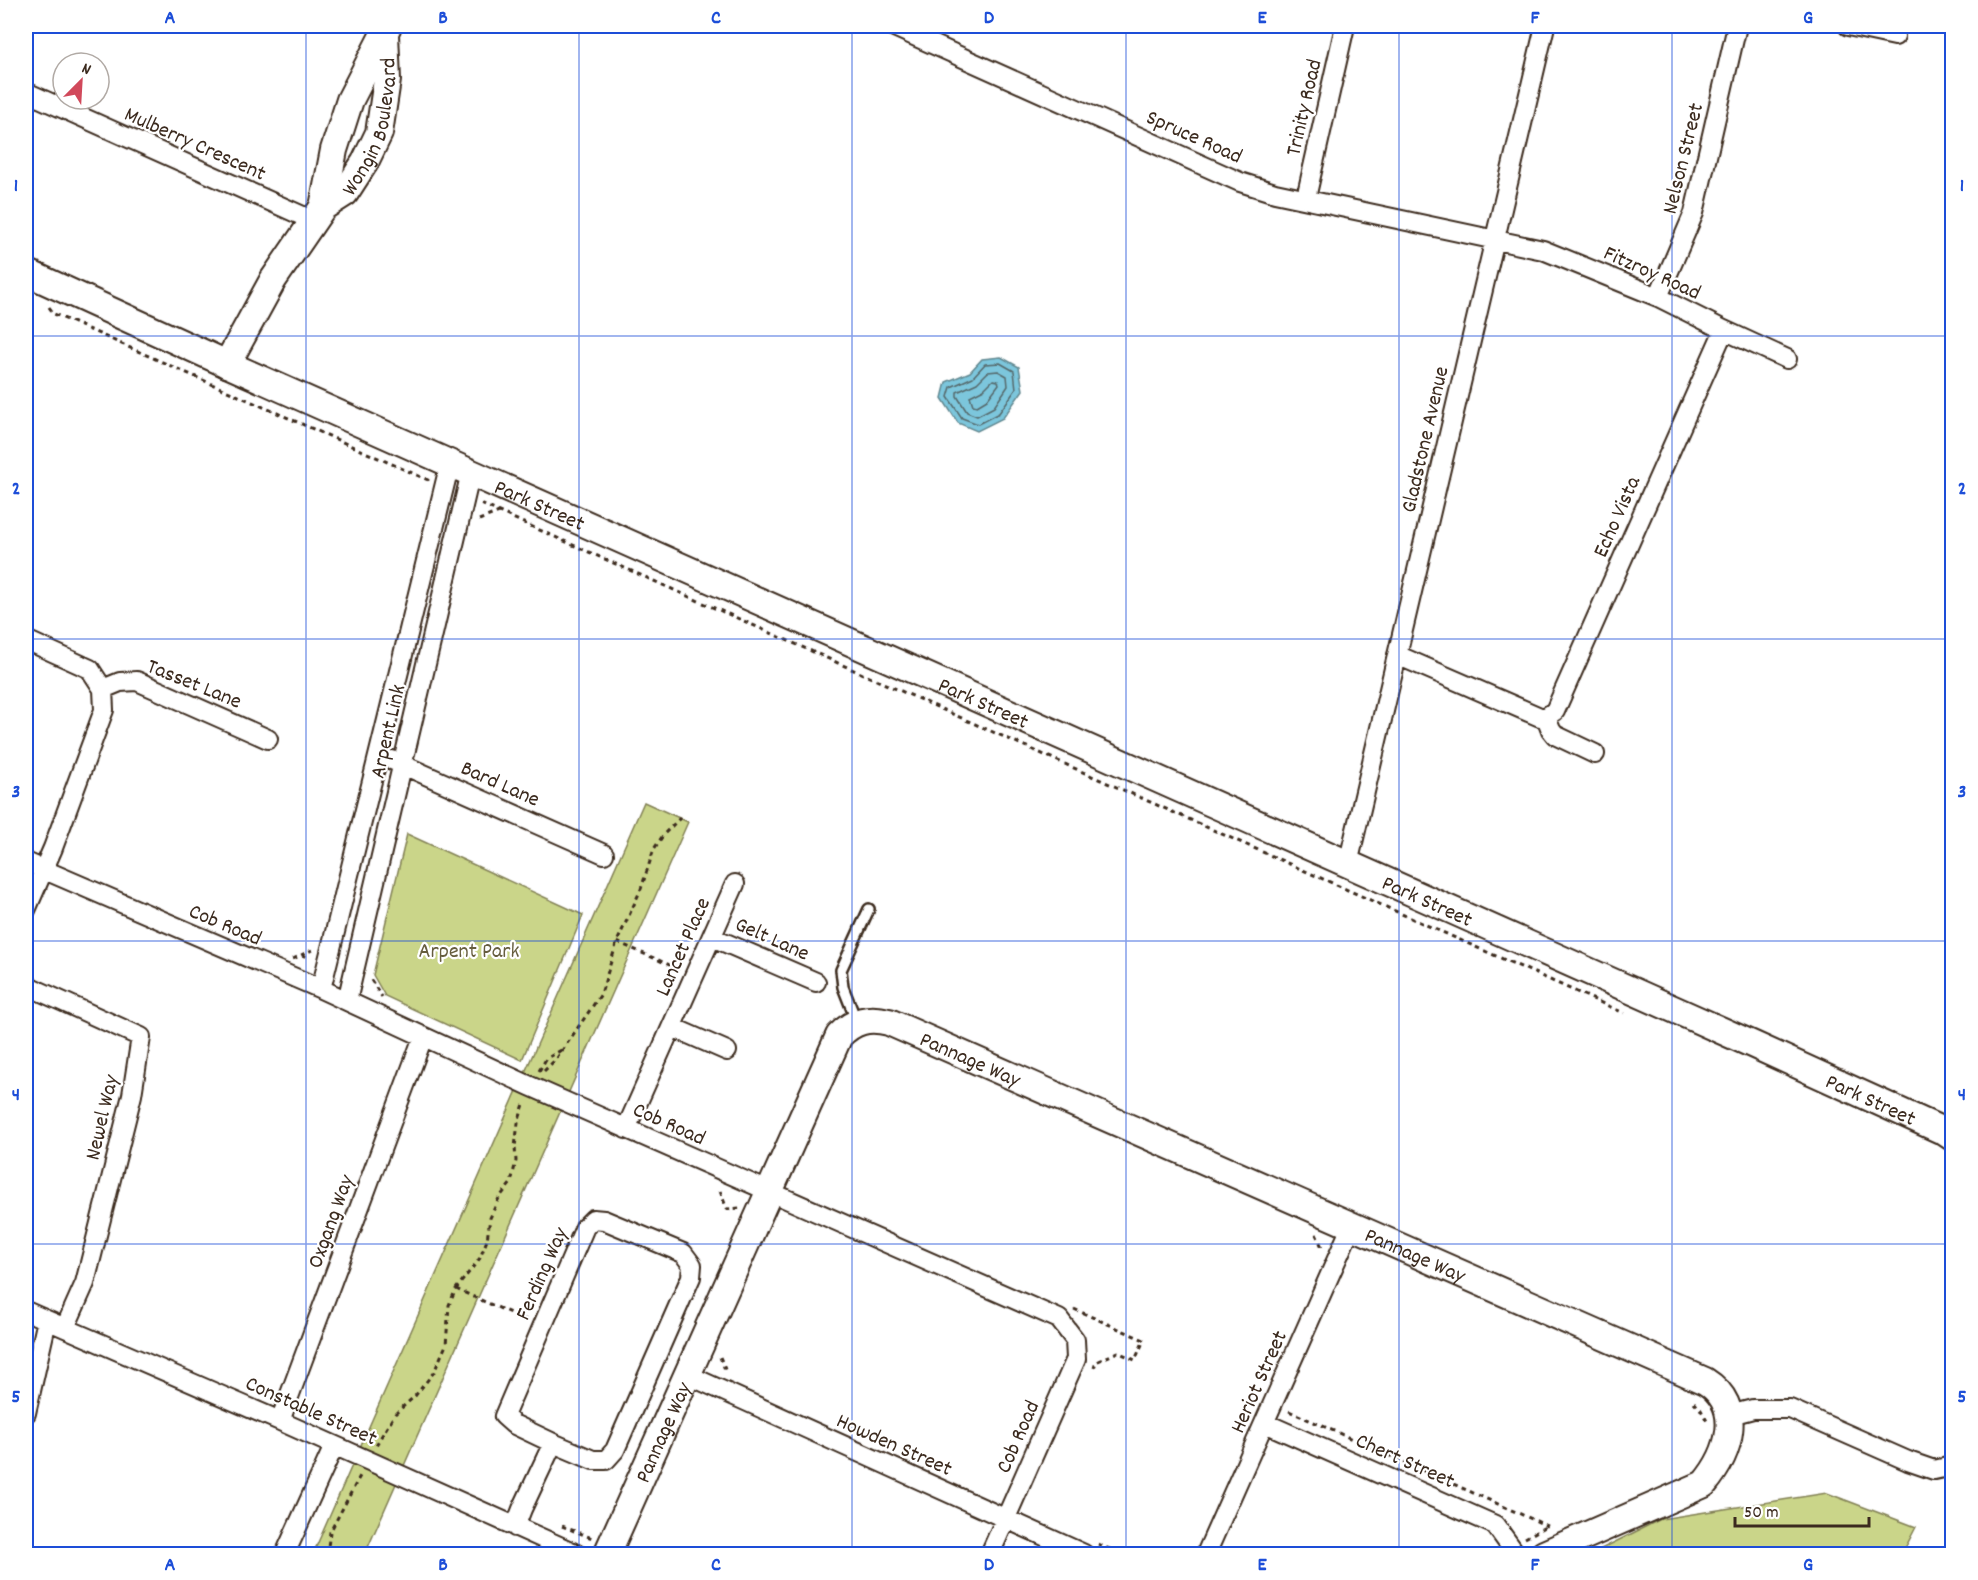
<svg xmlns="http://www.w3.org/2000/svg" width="1978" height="1580" viewBox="0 0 1978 1580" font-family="Dekko,sans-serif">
	<rect width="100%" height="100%" fill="#fff"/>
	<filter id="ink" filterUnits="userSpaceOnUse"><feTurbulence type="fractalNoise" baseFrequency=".0167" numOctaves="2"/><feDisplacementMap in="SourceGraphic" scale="12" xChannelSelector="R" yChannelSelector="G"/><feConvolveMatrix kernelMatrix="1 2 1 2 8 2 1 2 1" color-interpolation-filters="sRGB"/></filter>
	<g filter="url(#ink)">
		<path fill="#cad589" stroke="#828054" stroke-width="1.5" d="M644 802 688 822 365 1554H313Z
			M407 834 583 915 522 1060 385 996 373 975Z
			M1827 1493 1916 1527 1902 1554H1591L1661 1519Z"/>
		<path fill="#7cc6dc" stroke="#628890" stroke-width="1.5" d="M1001 357 1019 367 1023 390 1003 418 977 431 958 423 942 398 946 382 970 372 982 359Z"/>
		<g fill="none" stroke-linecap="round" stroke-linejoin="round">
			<path stroke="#55686a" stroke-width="1.5" d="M1000 363 1014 371 1016 389 999 413 978 424 962 418 948 397 951 387 973 377 985 364Z
				M998 371 1007 376 1008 386 994 407 977 416 967 412 957 396V392L977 383 988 372Z
				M993 380 998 381 999 384 987 400 977 406 973 405 970 396 984 389Z"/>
			<defs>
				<path id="lane" d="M856 1020 843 987 841 970 869 909"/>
				<path id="street" d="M892 26 1240 182 1275 193 1543 250 1658 297 1724 330 1787 359
					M1848 26 1895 36
					M26 92 314 221
					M1306 198 1345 26
					M1658 297 1694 213 1737 26
					M26 640 90 669 103 689 104 710 53 848 26 910
					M1397 655 1540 717H1546L1555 711 1724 330
					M103 689 120 682 137 681 268 739
					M1546 717 1551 730 1555 735 1595 754
					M392 760 604 854
					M26 862 321 989 530 1086 1059 1319 1075 1340 1076 1359 990 1554
					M1348 864 1545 26
					M712 937 816 982
					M26 985 141 1037 132 1095 85 1283 65 1328
					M321 989 450 463
					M347 1001 471 472
					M672 1027 727 1051
					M626 1129 735 884
					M26 1311 280 1421 577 1554
					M688 1375 1084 1554
					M26 1413 47 1320
					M1730 1415 1753 1409H1790L1908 1461 1934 1470 1952 1466
					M280 1421 423 1037
					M1265 1423 1495 1525 1516 1554
					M515 1527 522 1509 553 1443 593 1460H606L615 1450 691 1277 692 1265 683 1253 604 1220 593 1219 585 1227 504 1416 513 1424 553 1443
					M285 1554 334 1446
					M1206 1554 1352 1225"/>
				<g id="secondary">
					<path id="s1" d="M323 207 345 193 365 162 379 133 387 80 385 34"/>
					<path id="s2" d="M26 272 227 364 1754 1045 1943 1131 1952 1137"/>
					<path d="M227 364 273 280 323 207 334 150 350 100 388 26"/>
					<path id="s3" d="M607 1554 839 1036C854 1020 869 1017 889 1022L1705 1381C1745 1406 1730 1453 1704 1484L1544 1554"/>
				</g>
			</defs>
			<use href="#lane" stroke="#3b2a1e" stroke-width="14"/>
			<use href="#street" stroke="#3b2a1e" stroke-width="22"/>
			<use href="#secondary" stroke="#3b2a1e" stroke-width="30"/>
			<path stroke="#3b2a1e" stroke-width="3" stroke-dasharray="4.5 4.5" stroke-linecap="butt" d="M49 307 54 314 428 480 427 482
				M481 504 1624 1013
				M479 520 499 512
				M617 942 679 969
				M302 955 310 958
				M293 959 312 950
				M371 980 382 997
				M539 1071 546 1059 563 1049
				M544 1071 557 1058 601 994 617 942 641 889 654 849 664 834 680 818
				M720 1191 727 1209 740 1208
				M1316 1234 1322 1247
				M456 1289 526 1320
				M1074 1309 1144 1340 1135 1360 1118 1352 1096 1362 1094 1368
				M720 1357 726 1372
				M1694 1402 1701 1410 1707 1421
				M1289 1411 1552 1528
				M376 1445 395 1414 415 1396 434 1372 446 1345 449 1305 456 1289 480 1258 487 1240 490 1218 499 1198 511 1183 516 1161 515 1147 518 1123 525 1101
				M562 1526 592 1538
				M1525 1538 1547 1526
				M1098 1544 1121 1554
				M327 1554 330 1532 361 1474"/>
			<use href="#lane" stroke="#fff" stroke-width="9"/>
			<use href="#street" stroke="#fff" stroke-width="18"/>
			<use href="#secondary" stroke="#fff" stroke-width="26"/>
		</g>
	</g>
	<path fill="none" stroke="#1d4ed8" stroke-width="1.5" stroke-opacity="0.55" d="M306 26V1554M579 26V1554M852 26V1554M1126 26V1554M1399 26V1554M1672 26V1554M26 336H1952M26 639H1952M26 941H1952M26 1244H1952"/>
	<g text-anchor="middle" stroke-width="4.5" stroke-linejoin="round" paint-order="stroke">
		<g font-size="22" fill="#3b2a1e" stroke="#fff">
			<text transform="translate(1302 107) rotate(-77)" y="8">Trinity Road</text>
			<text dy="8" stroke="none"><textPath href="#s1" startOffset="99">Wongin Boulevard</textPath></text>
			<text transform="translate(1195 135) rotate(24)" y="8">Spruce Road</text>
			<text transform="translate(196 142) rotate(24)" y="8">Mulberry Crescent</text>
			<text transform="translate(1681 158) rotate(-76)" y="8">Nelson Street</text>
			<text transform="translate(1653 271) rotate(24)" y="8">Fitzroy Road</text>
			<text transform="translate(1423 439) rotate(-77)" y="8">Gladstone Avenue</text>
			<text dy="8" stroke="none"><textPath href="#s2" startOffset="564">Park Street</textPath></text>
			<text transform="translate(1615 516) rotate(-66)" y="8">Echo Vista</text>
			<text transform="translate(195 682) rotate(22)" y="8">Tasset Lane</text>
			<text dy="8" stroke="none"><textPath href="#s2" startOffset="1050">Park Street</textPath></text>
			<text transform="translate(386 731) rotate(-77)" y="8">Arpent Link</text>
			<text transform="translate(501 782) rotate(24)" y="8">Bard Lane</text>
			<text dy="8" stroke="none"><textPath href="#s2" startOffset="1536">Park Street</textPath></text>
			<text transform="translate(226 923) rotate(23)" y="8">Cob Road</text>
			<text transform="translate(773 937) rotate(24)" y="8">Gelt Lane</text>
			<text transform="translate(681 946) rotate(-66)" y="8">Lancet Place</text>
			<text dy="8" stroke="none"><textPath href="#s3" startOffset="712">Pannage Way</textPath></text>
			<text dy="8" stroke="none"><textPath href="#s2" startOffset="2022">Park Street</textPath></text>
			<text transform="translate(100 1117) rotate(-77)" y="8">Newel Way</text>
			<text transform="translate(670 1122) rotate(24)" y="8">Cob Road</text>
			<text transform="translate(329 1221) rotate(-70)" y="8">Oxgang Way</text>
			<text dy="8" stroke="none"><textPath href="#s3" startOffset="1198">Pannage Way</textPath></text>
			<text transform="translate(540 1273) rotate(-66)" y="8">Ferding Way</text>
			<text transform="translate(1257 1381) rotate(-66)" y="8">Heriot Street</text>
			<text transform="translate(312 1409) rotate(24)" y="8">Constable Street</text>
			<text dy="8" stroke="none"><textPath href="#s3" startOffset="134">Pannage Way</textPath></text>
			<text transform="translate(1016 1436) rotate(-66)" y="8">Cob Road</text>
			<text transform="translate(895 1443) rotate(24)" y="8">Howden Street</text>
			<text transform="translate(1406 1459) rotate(24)" y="8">Chert Street</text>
		</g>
		<g font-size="22" fill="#665d3e" stroke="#fff">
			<text x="469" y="957">Arpent Park</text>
		</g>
	</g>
	<rect width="1978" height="1580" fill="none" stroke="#fff" stroke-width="66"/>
	<g transform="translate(81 81) rotate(24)"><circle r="28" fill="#ffffff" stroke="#b1aaa5" stroke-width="1.5"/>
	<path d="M0-4.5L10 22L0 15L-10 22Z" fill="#d1495b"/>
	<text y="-9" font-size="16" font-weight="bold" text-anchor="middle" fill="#3b2a1e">N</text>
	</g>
	<path d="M1735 1517v9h134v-9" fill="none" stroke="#3b2a1e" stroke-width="3"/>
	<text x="1744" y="1517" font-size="18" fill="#3b2a1e" stroke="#ffffff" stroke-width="4.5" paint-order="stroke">50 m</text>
	<rect x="33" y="33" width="1912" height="1514" fill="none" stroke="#1d4ed8" stroke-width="2"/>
	<g font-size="20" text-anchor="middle" font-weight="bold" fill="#1d4ed8">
		<text x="170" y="23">A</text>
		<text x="443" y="23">B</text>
		<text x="716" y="23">C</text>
		<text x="989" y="23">D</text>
		<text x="1262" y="23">E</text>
		<text x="1535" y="23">F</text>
		<text x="1808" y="23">G</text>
		<text x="16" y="191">1</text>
		<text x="1962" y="191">1</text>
		<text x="16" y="494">2</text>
		<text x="1962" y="494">2</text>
		<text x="16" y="797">3</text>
		<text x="1962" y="797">3</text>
		<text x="16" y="1100">4</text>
		<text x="1962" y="1100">4</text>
		<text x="16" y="1402">5</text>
		<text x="1962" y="1402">5</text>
		<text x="170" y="1570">A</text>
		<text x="443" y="1570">B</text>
		<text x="716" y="1570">C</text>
		<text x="989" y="1570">D</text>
		<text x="1262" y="1570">E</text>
		<text x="1535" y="1570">F</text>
		<text x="1808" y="1570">G</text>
	</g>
</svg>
